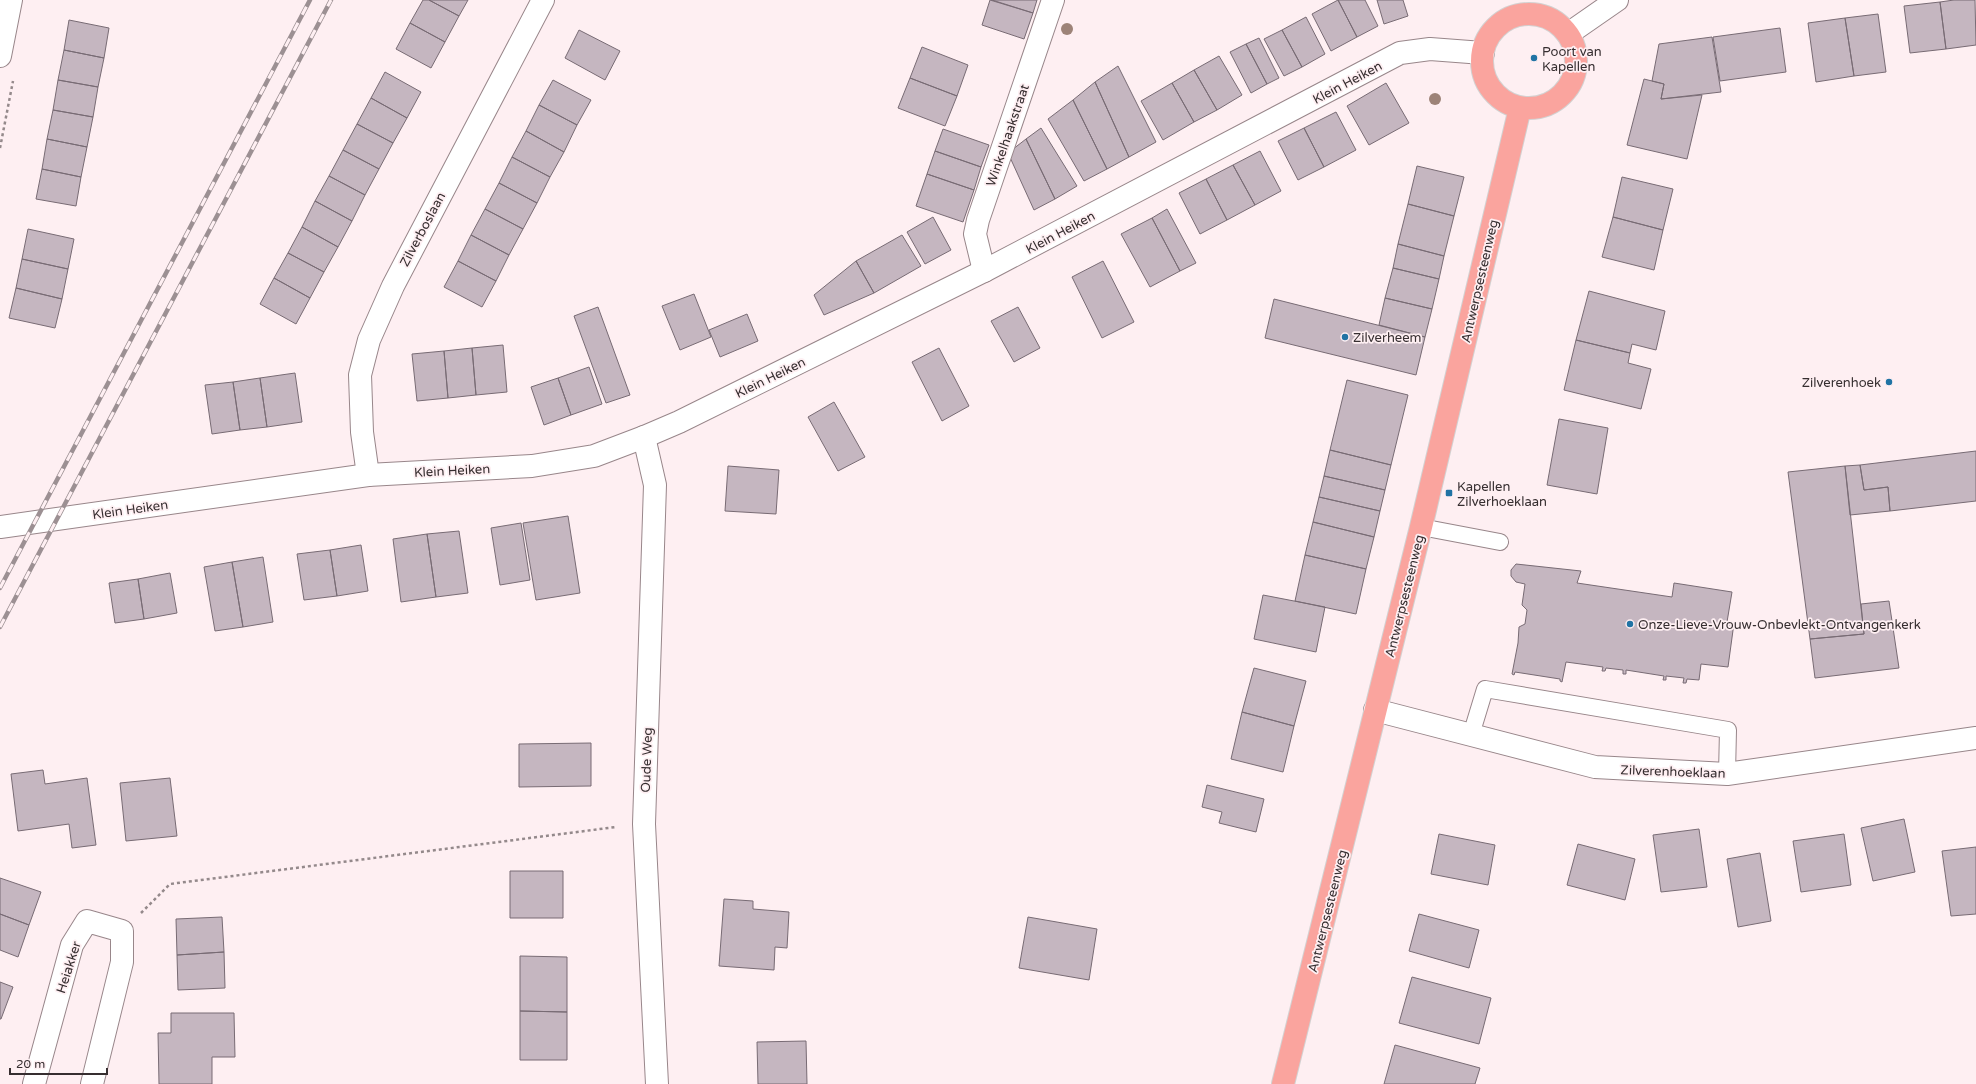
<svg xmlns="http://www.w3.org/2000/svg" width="1976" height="1084" viewBox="0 0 1976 1084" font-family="'Varela Round',sans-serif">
	<rect width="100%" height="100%" fill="#feeff2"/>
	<path fill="#c5b6c0" stroke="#786b74" d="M423 0H429L459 16 445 42 410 23Z
		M429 0H468L459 16Z
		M990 0 1033 13 1024 39 982 25Z
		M992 0H1037L1033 13Z
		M1338 0H1365L1378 26 1357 37Z
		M1338 0 1357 37 1331 51 1312 14Z
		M1377 0H1403L1408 16 1384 24Z
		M1954 0H1975L1976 45 1946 49 1940 2Z
		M1940 2 1946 49 1910 53 1904 6Z
		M1878 14 1886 72 1854 76 1845 18Z
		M1306 17 1325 54 1302 67 1282 30Z
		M1845 18 1854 76 1816 82 1808 23Z
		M69 20 109 28 104 58 64 50Z
		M410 23 445 42 431 68 396 49Z
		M1780 28 1786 72 1720 81 1713 37Z
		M579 30 620 51 605 80 565 58Z
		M1282 30 1302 67 1284 76 1264 39Z
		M1712 37 1721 92 1661 99 1664 84 1652 81 1659 44Z
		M1259 38 1279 78 1267 84 1246 44Z
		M1246 44 1267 84 1251 93 1230 52Z
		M922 47 968 65 957 96 910 78Z
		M64 50 104 58 98 87 58 80Z
		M1219 56 1242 95 1217 110 1194 70Z
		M1118 66 1156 142 1129 157 1095 82Z
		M1194 70 1217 110 1194 122 1172 83Z
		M385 72 421 92 407 118 371 98Z
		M910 78 957 96 945 126 898 108Z
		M1644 79 1664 84 1661 99 1702 95 1687 159 1627 145Z
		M58 80 98 87 93 117 53 110Z
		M553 80 591 100 577 125 539 105Z
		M1095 82 1129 157 1107 169 1073 100Z
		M1172 83 1194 122 1163 140 1141 101Z
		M1386 83 1409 123 1369 145 1347 106Z
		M371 98 407 118 393 143 357 124Z
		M1073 100 1107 169 1084 181 1048 119Z
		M539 105 577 125 564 152 526 131Z
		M53 110 93 117 87 147 47 139Z
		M1336 112 1356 150 1324 167 1304 128Z
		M357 124 393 143 379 169 343 150Z
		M1041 128 1077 186 1055 199 1026 139Z
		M1304 128 1324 167 1298 180 1278 141Z
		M943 129 989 145 981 167 935 151Z
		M526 131 564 152 550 177 512 157Z
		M47 139 87 147 81 177 42 169Z
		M1026 139 1055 199 1034 210 1008 153Z
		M343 150 379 169 365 195 329 176Z
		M935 151 981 167 974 190 927 174Z
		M1260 151 1281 191 1255 205 1233 165Z
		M512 157 550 177 537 203 499 183Z
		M1233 165 1255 205 1227 220 1206 179Z
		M1417 166 1464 177 1454 216 1408 204Z
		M42 169 81 177 76 206 36 199Z
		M927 174 974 190 963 222 916 206Z
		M329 176 365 195 352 221 315 201Z
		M1622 177 1673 189 1663 230 1613 217Z
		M1206 179 1227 220 1200 234 1179 193Z
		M499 183 537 203 523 229 485 209Z
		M315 201 352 221 338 247 302 227Z
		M1408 204 1454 216 1444 256 1398 244Z
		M485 209 523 229 509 255 471 235Z
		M1167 209 1196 263 1180 271 1152 218Z
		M933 217 951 250 925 264 907 232Z
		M1613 217 1663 230 1654 270 1602 257Z
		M1152 218 1180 271 1150 287 1121 234Z
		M302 227 338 247 324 272 288 253Z
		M28 229 74 239 68 269 22 259Z
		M471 235 509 255 496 281 458 261Z
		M902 235 921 266 874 293 856 261Z
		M1398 244 1444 256 1439 279 1393 268Z
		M288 253 324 272 310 298 274 278Z
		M22 259 68 269 62 299 16 288Z
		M458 261 496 281 482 307 444 287Z
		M856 261 874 293 824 315 814 295Z
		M1103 261 1134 322 1102 338 1072 277Z
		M1393 268 1439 279 1432 309 1385 298Z
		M274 278 310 298 296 324 260 304Z
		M16 288 62 299 55 328 9 318Z
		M1589 291 1665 311 1656 350 1632 344 1630 353 1576 340Z
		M694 294 711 337 680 350 662 306Z
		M1385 298 1432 309 1425 337 1379 325Z
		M1274 299 1425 337 1416 375 1265 338Z
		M598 307 630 395 606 403 574 316Z
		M1018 307 1040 348 1014 362 991 321Z
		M747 314 758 341 720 357 709 330Z
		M1576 340 1630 353 1628 363 1651 369 1641 409 1564 390Z
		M503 345 507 392 476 395 472 348Z
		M472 348 476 395 448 398 444 351Z
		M939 348 969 406 942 421 912 362Z
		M444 351 448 398 417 401 412 354Z
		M589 367 602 404 571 415 558 378Z
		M295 373 302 422 267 427 260 378Z
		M260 378 267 427 240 430 233 382Z
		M558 378 571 415 544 425 531 387Z
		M1347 380 1408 395 1391 465 1330 450Z
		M233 382 240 430 212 434 205 385Z
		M834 402 865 457 838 471 808 417Z
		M1559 419 1608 428 1597 494 1547 485Z
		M1330 450 1391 465 1385 490 1324 476Z
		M1976 451V501L1890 511 1888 487 1864 490 1860 465Z
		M1860 465 1864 490 1888 487 1890 511 1850 515 1845 466Z
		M728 466 779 470 776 514 725 511Z
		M1845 466 1864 634 1810 639 1788 472Z
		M1324 476 1385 490 1380 511 1319 497Z
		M1319 497 1380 511 1374 537 1313 522Z
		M568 516 580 593 536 600 523 523Z
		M1313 522 1374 537 1366 569 1305 555Z
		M521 523 530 580 500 585 491 528Z
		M459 531 468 593 436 597 427 534Z
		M427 534 436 597 401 602 393 539Z
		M361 545 368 591 337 596 330 550Z
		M330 550 337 596 304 600 297 554Z
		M1305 555 1366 569 1356 614 1295 601Z
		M263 557 273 622 243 627 232 562Z
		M232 562 243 627 215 631 204 567Z
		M1516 564 1581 571 1577 583 1672 597 1674 583 1732 592 1727 622 1734 623 1728 667 1701 664 1699 680 1687 679 1686 683H1683L1684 678 1666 676V680H1663L1664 676 1626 670V674H1623V670L1606 668 1605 671H1602L1603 667 1566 662 1562 682 1560 681V679L1515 672 1514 675 1512 674 1518 643 1519 627 1525 624 1527 610 1522 605 1525 584 1516 582 1511 576V570Z
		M170 573 177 613 144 619 138 579Z
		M138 579 144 619 115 623 109 583Z
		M1263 595 1325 607 1316 652 1254 639Z
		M1889 601 1899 668 1815 678 1810 639 1864 634 1861 604Z
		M1254 668 1306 681 1294 726 1242 712Z
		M1242 712 1294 726 1283 772 1231 759Z
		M591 743V786L519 787V744Z
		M43 770 45 784 87 778 96 845 72 848 69 824 18 831 11 774Z
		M170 778 177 836 126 841 120 783Z
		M1207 785 1264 799 1256 832 1219 823 1222 812 1202 807Z
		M1904 819 1915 872 1873 881 1861 828Z
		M1699 829 1707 887 1661 892 1653 835Z
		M1439 834 1495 845 1488 885 1431 874Z
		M1844 834 1851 885 1801 892 1793 841Z
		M1578 844 1635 859 1625 900 1567 885Z
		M1976 847V914L1951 916 1942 851Z
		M1760 853 1771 921 1738 927 1727 859Z
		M510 871H563V918H510Z
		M0 878 41 892 29 925 0 914Z
		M724 899 753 901V909L789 912 787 948 775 947 774 970 719 966Z
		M0 914 29 925 18 957 0 950Z
		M1419 914 1479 930 1469 968 1409 951Z
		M222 917 224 952 177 955 176 919Z
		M1028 917 1097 929 1089 980 1019 968Z
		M224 952 225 988 178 990 177 955Z
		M520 956 567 957V1012L520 1011Z
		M1412 977 1491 998 1479 1044 1399 1023Z
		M0 982 13 987 1 1019H0Z
		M520 1011 567 1012V1060H520Z
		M171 1013H234L235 1057H212V1084H159L158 1033H171Z
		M806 1041 807 1084H758L757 1042Z
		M1395 1045 1480 1068 1475 1084H1384Z"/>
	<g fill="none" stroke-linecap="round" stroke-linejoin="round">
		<defs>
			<path id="service" d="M1421 527 1500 542
				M1471 735 1485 689 1728 730 1727 774"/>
			<path id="minor" d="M1568 34 1617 0
				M0 56 11 0
				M984 271 975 234 978 220 1053 0
				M644 437 655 485 644 824 657 1084
				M368 475 362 432 360 375 369 340 393 286 543 0
				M1375 710 1595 767 1727 774 1976 738
				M34 1084 72 945 87 921 122 931V962L92 1084"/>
			<path id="tertiary" d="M0 527 368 475 532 466 594 456 644 437 679 422 984 271 1400 53 1430 49 1483 53"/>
			<path id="primary" d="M1482 61a47 47 0 1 1 94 0a47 47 0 1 1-94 0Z
				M1283 1084 1421 527 1520 108"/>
		</defs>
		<use href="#service" stroke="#98868a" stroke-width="18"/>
		<use href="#minor" stroke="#98868a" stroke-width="24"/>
		<use href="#tertiary" stroke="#98868a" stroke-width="24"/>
		<use href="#primary" stroke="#d3d1d1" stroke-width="24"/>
		<path stroke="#94898b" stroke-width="2.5" stroke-dasharray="3 3" stroke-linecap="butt" d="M0 148 13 81
			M141 913 170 884 616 827"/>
		<use href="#service" stroke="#fff" stroke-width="16"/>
		<use href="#minor" stroke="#fff" stroke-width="22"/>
		<use href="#tertiary" stroke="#fff" stroke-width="22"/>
		<use href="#primary" stroke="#faa49e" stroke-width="22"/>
		<defs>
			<path id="rail" d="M0 588 310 0
				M0 627 331 0"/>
		</defs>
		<use href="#rail" stroke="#9c9093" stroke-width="4.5"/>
		<use href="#rail" stroke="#feeff2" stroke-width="3" stroke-dasharray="9" stroke-linecap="butt"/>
	</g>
	<g fill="#9d8378">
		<circle cx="1067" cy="29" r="6"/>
		<circle cx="1435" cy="99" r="6"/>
	</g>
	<g fill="#2073a4" stroke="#feeff2" stroke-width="1.5">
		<circle cx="1534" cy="58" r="4"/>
		<circle cx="1345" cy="337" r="4"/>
		<circle cx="1889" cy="382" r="4"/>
		<rect x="1445" y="489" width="8" height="8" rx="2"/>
		<circle cx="1630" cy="624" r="4"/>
	</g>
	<g text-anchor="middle" stroke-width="3.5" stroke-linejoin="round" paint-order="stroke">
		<g font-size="13" fill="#362e30" stroke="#feeff2" text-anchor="start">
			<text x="1542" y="56">Poort van<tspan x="1542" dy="15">Kapellen</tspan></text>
			<text x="1353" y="342">Zilverheem</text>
			<text x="1881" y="387" text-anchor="end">Zilverenhoek</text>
			<text x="1457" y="491">Kapellen<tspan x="1457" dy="15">Zilverhoeklaan</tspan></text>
			<text x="1638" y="629">Onze-Lieve-Vrouw-Onbevlekt-Ontvangenkerk</text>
		</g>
		<g font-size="13" fill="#362e30" stroke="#feeff2">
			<text transform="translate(1347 82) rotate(-28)" y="5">Klein Heiken</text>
			<text transform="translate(1007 135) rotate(-71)" y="5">Winkelhaakstraat</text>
			<text transform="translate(422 229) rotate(-62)" y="5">Zilverboslaan</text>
			<text transform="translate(1060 232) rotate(-28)" y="5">Klein Heiken</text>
			<text transform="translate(1479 281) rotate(-77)" y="5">Antwerpsesteenweg</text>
			<text transform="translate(770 377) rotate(-26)" y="5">Klein Heiken</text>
			<text transform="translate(452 470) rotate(-3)" y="5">Klein Heiken</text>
			<text transform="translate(130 509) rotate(-8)" y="5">Klein Heiken</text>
			<text transform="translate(1404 596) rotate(-76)" y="5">Antwerpsesteenweg</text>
			<text transform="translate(646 760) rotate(-88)" y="5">Oude Weg</text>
			<text transform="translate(1673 771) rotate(2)" y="5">Zilverenhoeklaan</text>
			<text transform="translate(1327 911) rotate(-76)" y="5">Antwerpsesteenweg</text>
			<text transform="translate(68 967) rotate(-72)" y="5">Heiakker</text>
		</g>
	</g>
	<path d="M10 1068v6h97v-6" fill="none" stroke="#362e30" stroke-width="2"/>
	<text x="16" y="1068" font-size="12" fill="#362e30" stroke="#feeff2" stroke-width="3" paint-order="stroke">20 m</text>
</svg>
